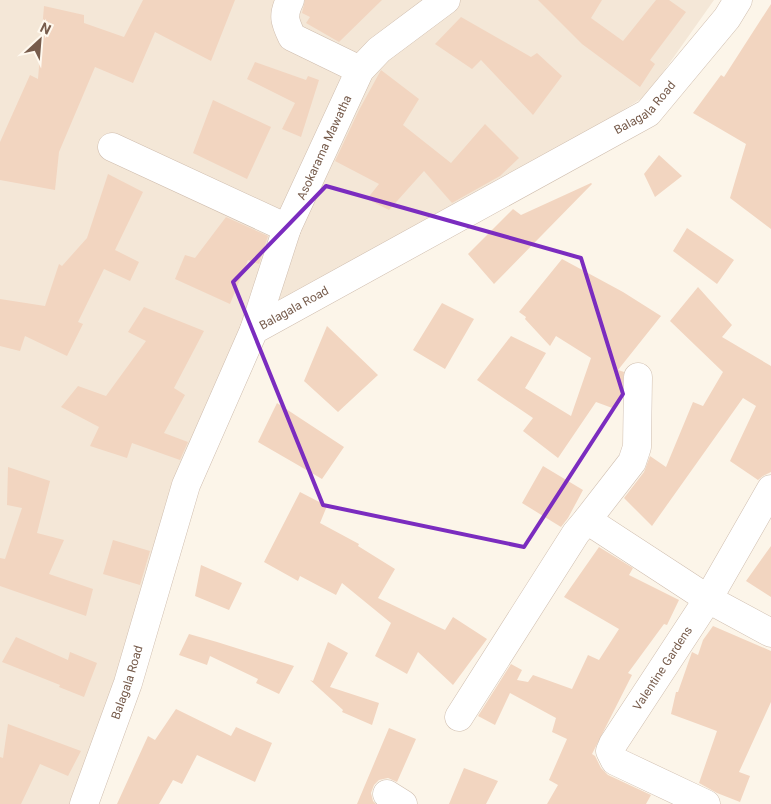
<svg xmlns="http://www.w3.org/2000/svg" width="771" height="804" viewBox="0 0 771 804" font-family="Roboto,sans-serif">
	<rect width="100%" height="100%" fill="#fcf5e9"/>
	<path fill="#f4e7d7" d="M0 0H714L647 95 531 168 248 325 76 804H0Z"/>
	<path fill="#f2d5c0" d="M143 0H235L211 61 155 32 133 83 95 67 59 152 55 190 0 180V142L30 75 38 79 44 6 84 15V23L124 37Z
		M305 0H382L339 42 306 23 310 17 302 13Z
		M538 0H602L591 18 623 41 656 0H669L686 12 650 60 655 64 640 87 582 44Z
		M771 4V229L730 198 746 144 693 113 721 75 724 77Z
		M461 17 531 57 537 53 562 76 533 115 481 60 472 69 435 44Z
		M255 62 306 80 308 76 319 80 301 137 282 129 295 103 247 79Z
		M381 70 419 99 403 125 451 163 485 124 519 158 500 176 452 203 424 171 389 210 367 199 379 184 335 161 359 110Z
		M213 100 271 127 247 179 193 153Z
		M659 155 682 176 655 197 644 174Z
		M108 174 143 192 115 250 139 262 130 281 104 269 78 322 83 324 67 356 25 336 20 351 0 346V299L45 306 59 264 62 266 87 238Z
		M591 183 592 184 494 284 468 254 513 209 521 215Z
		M226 217 268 236 259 264 248 260 230 304 175 279 185 255 195 258Z
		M687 228 734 260 717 284 673 251Z
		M562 259 623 292 661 316 618 370 624 372 622 392 615 409 596 402 558 458 523 431 533 418 477 380 511 336 546 353 525 388 571 416 591 358 556 336 550 346 525 319 526 317 519 312Z
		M698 287 732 325 722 337 771 366V472L763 476 758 480 730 461 756 406 743 398 652 526 624 498 644 472 650 456 666 467 693 402 703 406 723 372 670 321Z
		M442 303 474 319 445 369 413 350Z
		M144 307 204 331 174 388 185 395 164 433 188 442 180 460 132 443 127 458 90 446 99 427 61 407 78 386 106 396 146 341 128 332Z
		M327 326 378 375 338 412 304 381Z
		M277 403 344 447 322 479 258 442Z
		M543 466 583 490 568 518 561 527 522 503Z
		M8 467 50 481 37 533 64 540 49 574 93 589 86 616 0 586V558L5 559 22 508 7 505Z
		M300 492 327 506 320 523 359 544 358 546 395 569 378 598 445 630 453 617 487 639 453 685 418 652 407 674 375 656 391 623 342 583 336 595 300 576 298 581 264 562Z
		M113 540 150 551 140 585 103 574Z
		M771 546V597L746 581Z
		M599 547 633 568 629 575 679 600 667 625 664 624 628 673 632 675 592 754 595 756 601 768 608 775 651 795 646 804H547L558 785 549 780 567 739 552 732 556 718 510 693 495 725 478 716 511 664 522 670 517 680 528 682 533 675 572 689 588 655 599 660 619 629 564 597Z
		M201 565 242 583 229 610 195 596Z
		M713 626 771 651V702L739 772 750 776 740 802 717 793 699 783 717 731 671 714 676 692H678L692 652 698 655 703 640Z
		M189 634 217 642 294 666 279 694 256 683 258 679 210 656 207 665 179 655Z
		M16 637 68 660 70 652 97 663 84 697 59 687 60 685 2 662Z
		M328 642 348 653 330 687 379 703 372 725 342 712 343 710 310 680 313 681Z
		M176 709 231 736 236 727 272 743 255 782 197 755 182 784 173 780 159 804H117L148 736 155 740Z
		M8 724 81 751 68 776 40 764 21 804H0V757L3 758Z
		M389 728 416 739 397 782 388 778 379 780 374 785 371 793 373 801 376 804H357Z
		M464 768 498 781 486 804H449Z"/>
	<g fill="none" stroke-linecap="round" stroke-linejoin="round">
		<defs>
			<g id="minor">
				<path d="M290 0C282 16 285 22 292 37L360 70"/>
				<path d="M112 147 287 228"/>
				<path id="s1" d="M254 330 287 228 360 70 379 50 446 0"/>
				<path d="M587 520 632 462 637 447 638 377"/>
				<path d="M459 717 576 533 587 520 708 599 771 633"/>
				<path d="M387 794 403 804"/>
				<path id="s2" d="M84 804 128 683 186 485 254 330 648 113 727 18 738 0"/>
				<path id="s3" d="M706 804 615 761 610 751 613 744 708 599 771 489"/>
			</g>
		</defs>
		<use href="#minor" stroke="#cfbdae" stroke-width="29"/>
		<use href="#minor" stroke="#fff" stroke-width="28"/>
	</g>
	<path fill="none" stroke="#7b2cbf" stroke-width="4" stroke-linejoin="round" d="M326 186 581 258 623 394 524 547 323 505 233 282Z"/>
	<g text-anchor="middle" stroke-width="4.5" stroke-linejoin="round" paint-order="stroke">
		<g font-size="12" fill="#775c4c" stroke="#fff9ef">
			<text dy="4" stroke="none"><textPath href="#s2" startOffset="955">Balagala Road</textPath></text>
			<text dy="4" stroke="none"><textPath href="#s1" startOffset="196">Asokarama Mawatha</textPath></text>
			<text dy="4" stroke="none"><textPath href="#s2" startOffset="550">Balagala Road</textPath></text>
			<text dy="4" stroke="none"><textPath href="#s3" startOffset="210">Valentine Gardens</textPath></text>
			<text dy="4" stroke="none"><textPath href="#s2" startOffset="129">Balagala Road</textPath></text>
		</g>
	</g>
	<g transform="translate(40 40) rotate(26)" stroke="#fff9ef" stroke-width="4" paint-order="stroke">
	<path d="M0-4L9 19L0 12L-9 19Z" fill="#775c4c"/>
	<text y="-8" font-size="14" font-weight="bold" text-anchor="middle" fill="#775c4c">N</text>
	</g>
</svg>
